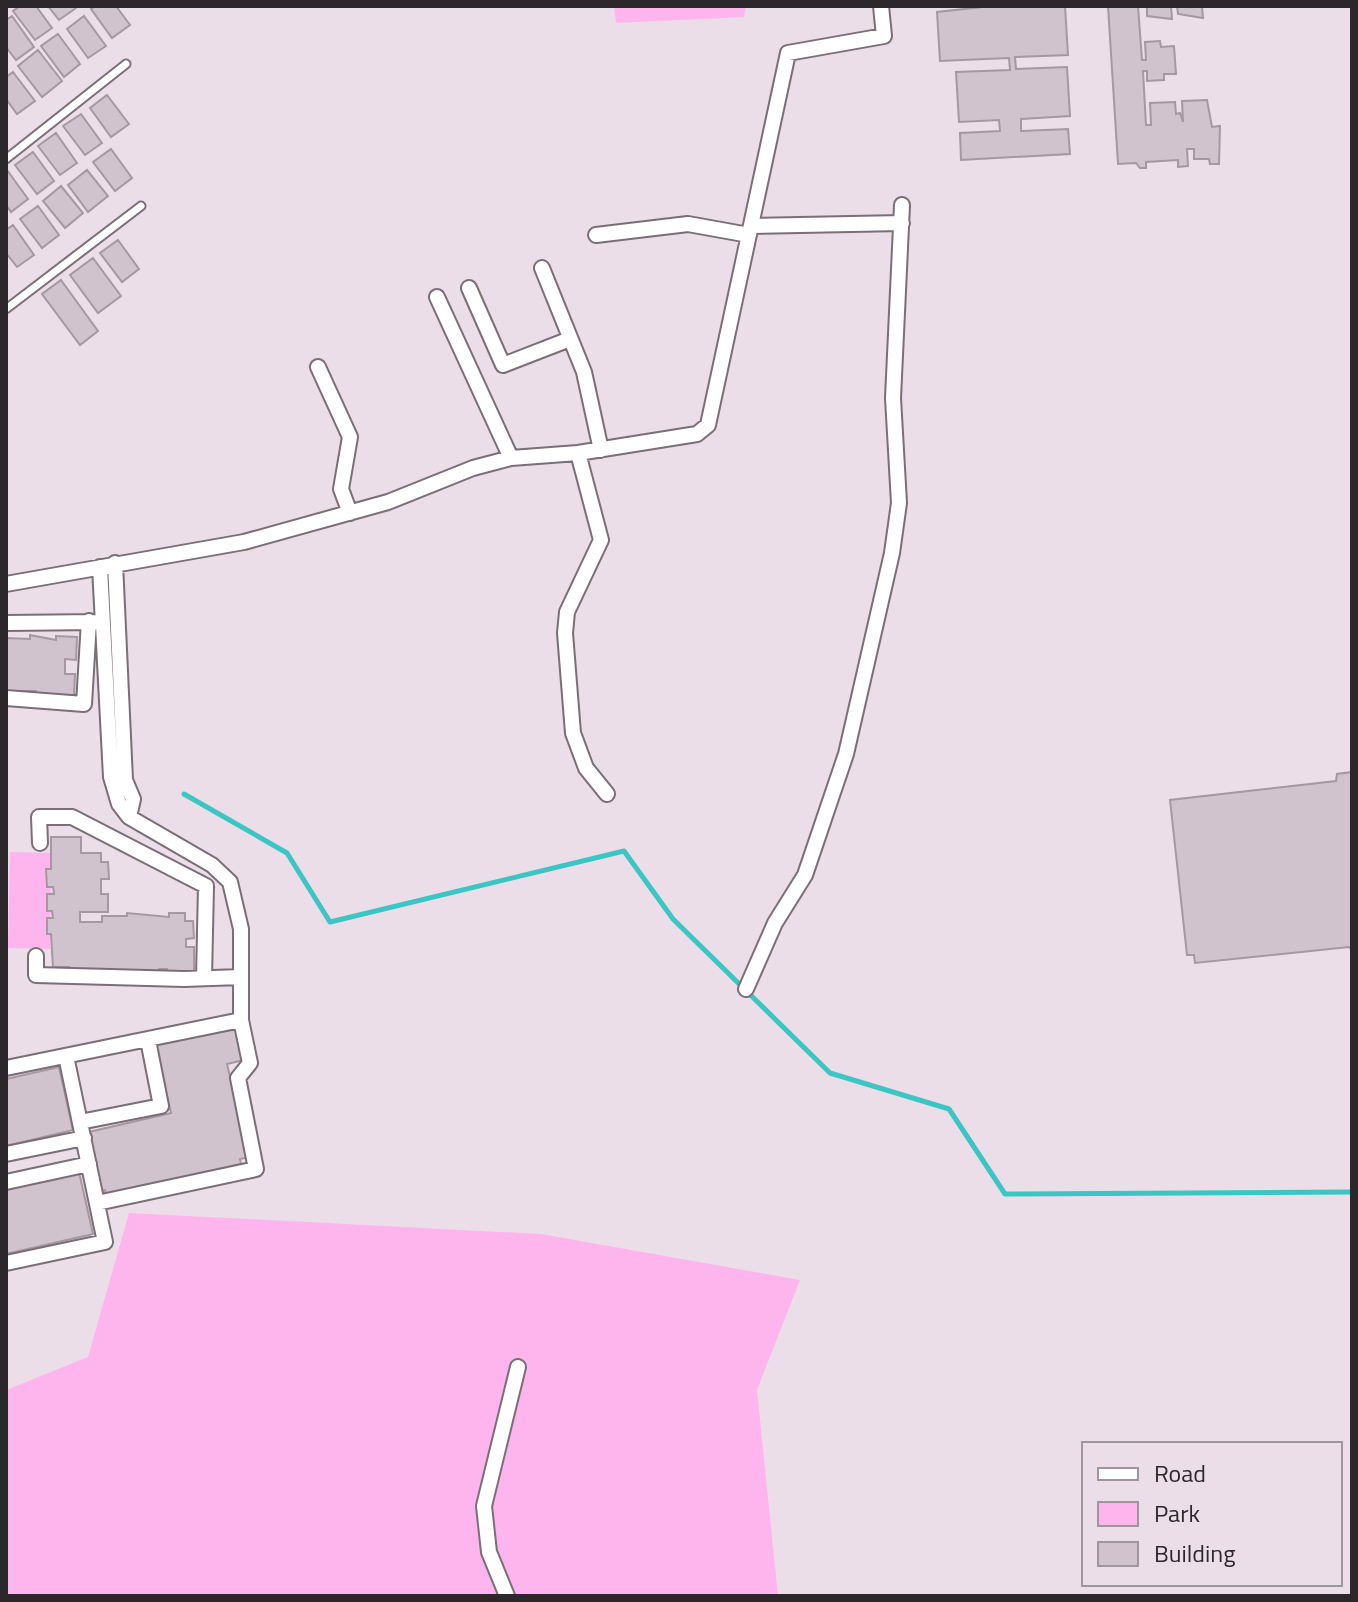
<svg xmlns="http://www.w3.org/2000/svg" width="1358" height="1602" viewBox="0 0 1358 1602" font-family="'Titillium Web',sans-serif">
	<rect width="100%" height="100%" fill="#ecdee8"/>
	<path fill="#feb5ed" d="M614 6H746L744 17 616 23Z
		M10 852 51 853 50 949 8 948Z
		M129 1213 541 1234 800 1280 757 1390 778 1596H6V1390L88 1357Z"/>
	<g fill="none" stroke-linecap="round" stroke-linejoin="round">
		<path stroke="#3bc6c3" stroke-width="5" d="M184 794 287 853 330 922 624 851 673 919 830 1073 949 1109 1005 1194 1352 1192"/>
	</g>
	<path fill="#d1c3cd" stroke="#a598a1" stroke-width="2" d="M20 6H36L52 28 35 40 13 11Z
		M48 6H75L76 8 59 20Z
		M95 6H116L130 25 112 38 91 9Z
		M992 6H1065L1068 55 1015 57 1016 69 1067 67 1070 116 1021 119V131L1068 129 1070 154 961 160 960 133 1000 131 999 120 959 122 956 72 1010 70 1009 58 940 61 937 12Z
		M1108 6H1138L1142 60H1146L1145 42 1160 41 1161 47 1174 46 1176 74H1164V80L1147 81V71H1143L1146 125H1151L1150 103 1175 102 1176 114 1180 113 1183 122 1182 101 1207 100 1212 127 1220 126 1219 164H1210L1209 159H1194V149H1187L1188 166 1178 167V160L1146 162V168H1140L1136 163 1118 164Z
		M1147 6H1171L1172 19 1147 16Z
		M1177 6H1202L1203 18 1178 14Z
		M12 16 34 47 16 60 6 47V20Z
		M84 16 106 46 88 58 67 29Z
		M58 34 80 64 64 77 41 46Z
		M38 50 62 81 42 97 18 66Z
		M13 72 35 101 17 114 6 99V77Z
		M107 95 129 124 111 137 90 108Z
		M81 114 102 143 85 155 63 126Z
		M56 133 77 163 60 175 38 146Z
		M111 149 132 178 115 191 93 162Z
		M33 152 54 181 37 194 15 165Z
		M7 170 28 199 11 212 6 205Z
		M87 170 108 196 88 212 68 185Z
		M61 186 83 213 65 228 43 201Z
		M38 206 59 235 42 248 20 219Z
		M13 225 34 255 17 267 6 253V230Z
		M118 240 139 269 122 282 100 253Z
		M93 258 121 296 98 313 70 275Z
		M61 280 98 331 80 345 42 294Z
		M30 635 56 640V636L77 637 76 660 65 659V674H75L74 695 36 697V691H20V695H6V638L30 639Z
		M1352 772V950L1349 947 1195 963 1194 955H1187L1170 800 1336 781 1337 774Z
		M51 837H81V853H101V862H108L109 879H101V894H108V912H80V922H102V916H127V913L169 917V913H185V921H193L194 938 186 939V947H194V971L168 974 167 969H159V974H143V970H119V975H101V969L69 972V967H53L51 934H47V918H53L52 911H47V894H54L53 887H47L46 869H51Z
		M236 1026 244 1060 227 1064 249 1157 240 1159 241 1164 106 1195 105 1190 98 1192 94 1172 97 1171 96 1163 86 1137 89 1132 171 1113 155 1044Z
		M59 1067 73 1130 6 1146V1079Z
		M79 1172 93 1234 6 1254V1189Z"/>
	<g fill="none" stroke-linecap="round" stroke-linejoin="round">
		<defs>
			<path id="lane" d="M6 159 126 64
				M6 309 141 206"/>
			<path id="street" d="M751 226 902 223
				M596 235 688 224 749 235
				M542 268 584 372 601 450
				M469 288 503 365 570 339
				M437 297 511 458
				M318 367 350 437 341 489 350 513
				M578 453 601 540 567 612 565 633 573 733 586 768 607 794
				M100 567 111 777 119 804 129 817 133 799 125 780 115 563
				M6 584 244 542 388 502 473 468 511 458 578 453 697 434 708 425 788 53 884 36 881 6
				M6 623 98 622
				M6 698 84 704 89 621
				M40 843 39 817H72L206 886 204 978
				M36 956V975L184 979 241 977
				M746 989 775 923 805 875 846 754 892 553 899 503 893 398 902 205
				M6 1068 241 1020
				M80 1122 161 1106 148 1040
				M6 1154 84 1138
				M6 1182 89 1164
				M97 1203 256 1169 238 1078 250 1063 241 1020V929L230 882 212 865 129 817
				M6 1263 105 1242 66 1056
				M507 1596 489 1552 484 1506 518 1367"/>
		</defs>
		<use href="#lane" stroke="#7a6e77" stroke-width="11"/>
		<use href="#street" stroke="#7a6e77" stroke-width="18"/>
		<use href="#lane" stroke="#fff" stroke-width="7"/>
		<use href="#street" stroke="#fff" stroke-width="14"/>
	</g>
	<rect width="1358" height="1602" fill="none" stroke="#2c272a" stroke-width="16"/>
	<rect x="1082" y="1442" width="260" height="144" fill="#ecdee8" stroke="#9f959c" stroke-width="2"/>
	<rect x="1098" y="1468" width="40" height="12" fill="#ffffff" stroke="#9f959c" stroke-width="2"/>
	<text x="1154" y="1482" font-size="24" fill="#2c272a">Road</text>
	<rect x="1098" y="1502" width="40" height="24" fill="#feb5ed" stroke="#9f959c" stroke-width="2"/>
	<text x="1154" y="1522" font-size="24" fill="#2c272a">Park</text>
	<rect x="1098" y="1542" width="40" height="24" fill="#d1c3cd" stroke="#9f959c" stroke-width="2"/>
	<text x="1154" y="1562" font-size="24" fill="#2c272a">Building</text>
</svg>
